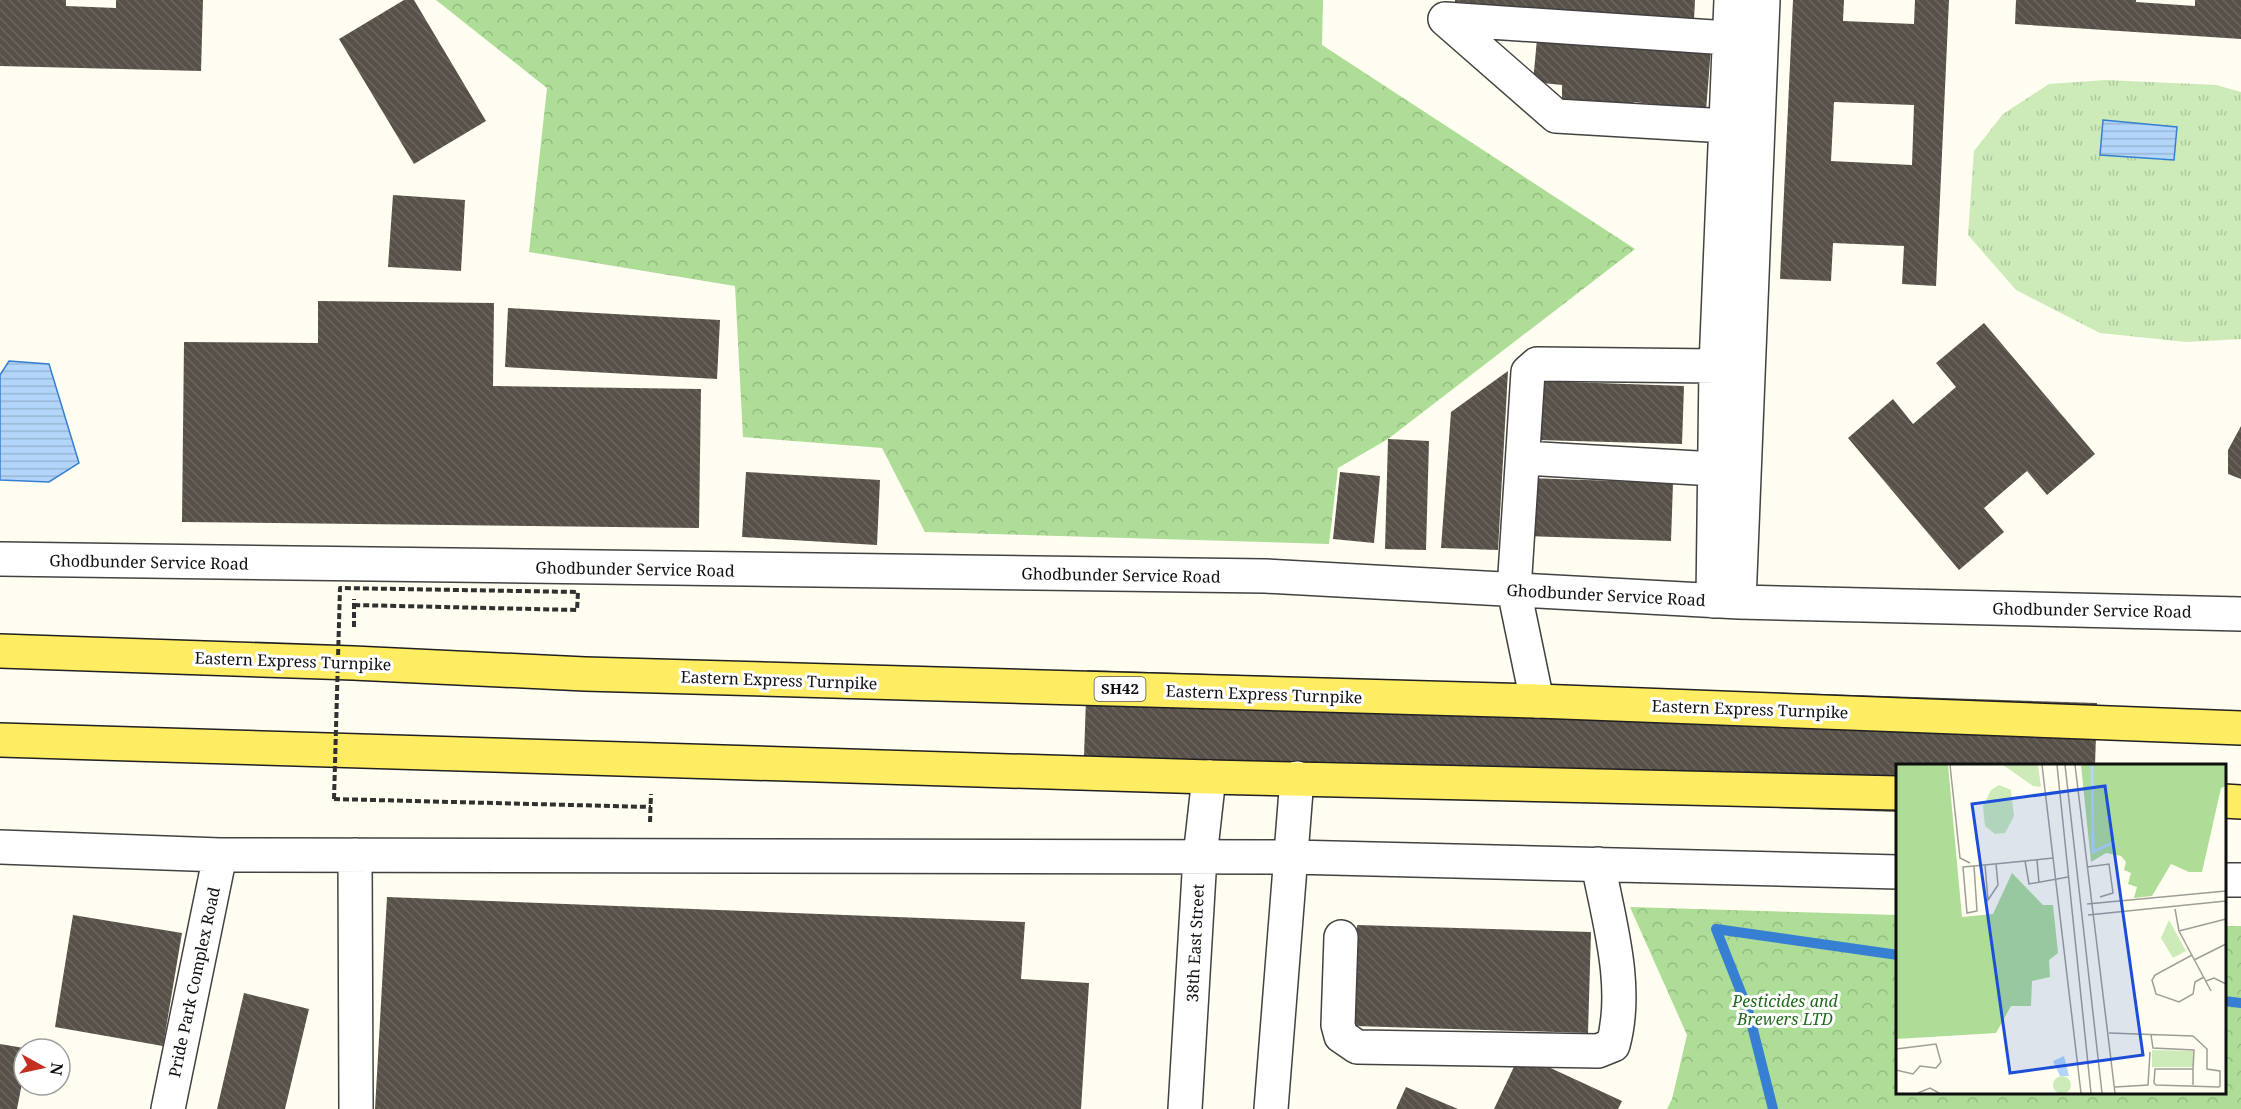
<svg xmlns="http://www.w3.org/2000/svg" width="2241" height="1109" viewBox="0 0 2241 1109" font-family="'Noto Serif',serif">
	<defs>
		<pattern id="grass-tufts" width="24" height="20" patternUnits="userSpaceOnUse" patternTransform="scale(1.5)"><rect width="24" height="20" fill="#ccebb8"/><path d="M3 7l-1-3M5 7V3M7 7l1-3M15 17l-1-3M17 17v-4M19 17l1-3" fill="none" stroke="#aec89d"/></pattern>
		<pattern id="forest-crowns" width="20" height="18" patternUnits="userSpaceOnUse" patternTransform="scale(1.5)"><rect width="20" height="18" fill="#addd96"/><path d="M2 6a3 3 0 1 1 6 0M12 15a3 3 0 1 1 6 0" fill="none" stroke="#94bc80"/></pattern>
		<pattern id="water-rules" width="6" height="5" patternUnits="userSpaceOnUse" patternTransform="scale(1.5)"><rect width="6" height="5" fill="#b3d5f9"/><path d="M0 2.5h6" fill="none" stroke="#99b6d4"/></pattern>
		<pattern id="building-back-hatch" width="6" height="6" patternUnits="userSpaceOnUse" patternTransform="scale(1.5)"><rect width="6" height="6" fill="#58514a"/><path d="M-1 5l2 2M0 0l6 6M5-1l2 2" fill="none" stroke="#6b6560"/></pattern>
	</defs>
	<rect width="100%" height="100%" fill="#fffef0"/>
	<path fill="url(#grass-tufts)" d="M2106 80 2216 85 2241 92V339L2187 342 2100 333 2016 290 1968 235 1974 151 2003 114 2049 84Z"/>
	<path fill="url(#forest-crowns)" d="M436 0H1323L1322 45 1635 249 1388 439 1338 468 1329 544 925 532 882 448 743 437 735 286 529 252 547 88Z
		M1630 907 1897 915 1898 1092H2224L2225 926H2241V1109H1667L1672 1099 1687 1035Z"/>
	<path fill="url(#water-rules)" stroke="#367fd3" stroke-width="1.5" d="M2103 120 2177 127 2174 160 2100 155Z
		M9 361 49 364 79 463 49 482 0 480V375Z"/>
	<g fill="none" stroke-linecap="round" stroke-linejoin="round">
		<path stroke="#367fd3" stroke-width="10" d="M2224 1001 2241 1003
			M1773 1109 1748 1010 1716 929 1898 955"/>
	</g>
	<path fill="url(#building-back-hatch)" fill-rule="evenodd" d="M0 0H66V6L116 8V0H203L201 71 0 66Z
		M404 0H414L486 121 414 164 339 39Z
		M1455 0H1695L1694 20 1455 2Z
		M1793 0H1844L1843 21 1914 24 1915 0H1949L1936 286 1902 284 1904 246 1833 243 1831 281 1780 279ZM1834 102 1914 105 1912 165 1831 161Z
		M2016 0H2136V2L2195 6V0H2241V39L2015 24Z
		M1537 39 1711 48 1706 111 1634 102 1633 109 1562 99V85L1533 82Z
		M393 195 465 200 461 271 388 267Z
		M318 301 494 303 493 386 701 389 699 528 182 522 184 342 318 343Z
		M508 308 720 320 717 379 505 367Z
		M1984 323 2095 454 2047 495 2027 471 1984 508 2004 532 1959 570 1848 438 1893 399 1913 424 1956 387 1936 363Z
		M1508 371 1498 550 1441 548 1451 412Z
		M1540 381 1684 386 1682 444 1538 440Z
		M2241 426V479L2228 474V450Z
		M1388 439 1429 441 1426 550 1385 549Z
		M746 472 880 480 877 545 742 537Z
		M1340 472 1380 476 1374 543 1333 539Z
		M1529 478 1673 483 1671 541 1526 536Z
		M1087 670 2097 703 2095 766H1898V812L1083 785Z
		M387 897 1025 922 1021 979 1089 983 1081 1109H375Z
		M73 915 182 933 163 1046 55 1027Z
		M1357 925 1591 932 1588 1033 1354 1026Z
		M244 993 309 1009 285 1109H217Z
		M0 1044 24 1048V1073L17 1109H0Z
		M1520 1054 1622 1101 1618 1109H1494Z
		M1406 1087 1458 1109H1396Z"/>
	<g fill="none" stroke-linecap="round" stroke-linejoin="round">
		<defs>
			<path id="minor" d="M1726 126 1556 116 1445 19 1728 38
				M1523 458 1715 469
				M0 559 1265 576 1739 602 2241 614
				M1713 601 1716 366 1731 0
				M1739 602 1763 0
				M1537 701 1514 590 1528 372 1537 364 1716 366
				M0 847 220 855 1292 857 1898 872
				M355 855 356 1109
				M2224 880H2241
				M1341 937 1338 1025 1341 1036 1357 1047 1598 1051 1613 1045C1629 987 1609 921 1598 864
				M168 1109 220 855
				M1185 1109 1200 857 1209 777
				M1271 1109 1297 778"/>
			<path id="major" d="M0 651 353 663 585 674 1537 701 2241 728
				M0 740 1209 777 1898 793
				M2224 801 2241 802"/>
		</defs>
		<use href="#minor" stroke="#424242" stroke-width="36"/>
		<use href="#major" stroke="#202020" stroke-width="36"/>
		<path stroke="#313131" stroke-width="4" stroke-dasharray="6 3" stroke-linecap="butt" d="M354 627V599
			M334 799 651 807
			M650 822 651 794"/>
		<use href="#minor" stroke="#fff" stroke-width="33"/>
		<use href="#major" stroke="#feed62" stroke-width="33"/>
		<path stroke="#313131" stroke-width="4" stroke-dasharray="6 3" stroke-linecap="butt" d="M334 799 340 588 578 592 577 610 354 605"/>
	</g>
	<g text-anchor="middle" stroke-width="6" stroke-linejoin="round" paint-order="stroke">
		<rect fill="#fff" stroke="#575757" stroke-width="1.5" x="1094.5" y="677" width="51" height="24" rx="4.5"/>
		<g font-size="15" font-weight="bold" fill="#0f0f0f">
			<text x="1120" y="694">SH42</text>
		</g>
		<g font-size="16" fill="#0f0f0f" stroke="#fff">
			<text transform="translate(149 562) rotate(1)" y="6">Ghodbunder Service Road</text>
			<text transform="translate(635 569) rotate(1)" y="6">Ghodbunder Service Road</text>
			<text transform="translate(1121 575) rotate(1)" y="6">Ghodbunder Service Road</text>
			<text transform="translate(1606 595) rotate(3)" y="6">Ghodbunder Service Road</text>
			<text transform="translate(2092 610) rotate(1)" y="6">Ghodbunder Service Road</text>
			<text transform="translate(293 661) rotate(2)" y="6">Eastern Express Turnpike</text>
			<text transform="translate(779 680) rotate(2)" y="6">Eastern Express Turnpike</text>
			<text transform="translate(1264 694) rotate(2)" y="6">Eastern Express Turnpike</text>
			<text transform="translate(1750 709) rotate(2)" y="6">Eastern Express Turnpike</text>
			<text transform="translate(1195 943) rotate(-87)" y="6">38th East Street</text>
			<text transform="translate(194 982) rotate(-78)" y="6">Pride Park Complex Road</text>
		</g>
		<g font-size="16" font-style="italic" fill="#216a1c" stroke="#fff">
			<text x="1785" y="1007">Pesticides and<tspan x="1785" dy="18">Brewers LTD</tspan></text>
		</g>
	</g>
	<g transform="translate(1896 764)">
		<rect width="330" height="330" fill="#fffef0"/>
		<path d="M107 1H142L145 23 137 22ZM103 21 115 26 118 52 109 69 99 70 89 62 87 42 95 26ZM273 156 290 187 277 194 265 174ZM256 286 297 287V303H256ZM157 321a9 9 0 1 1 18 0a9 9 0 1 1-18 0Z" fill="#ccebb8"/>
		<path d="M0 1H52L66 153 97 150 116 109 147 141H157L162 189 153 196 154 213 136 217 135 242H115L100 269 0 275ZM185 1H330V22L325 24 306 108H293L275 100 256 132 238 134 241 123 232 120 235 109 228 106 230 98 225 92 210 89 195 98Z" fill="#addd96"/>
		<path d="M168 292 173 312H164L157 297Z" fill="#b3d5f9"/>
		<path fill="none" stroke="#b3d5f9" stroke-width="3" d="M196 1 197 88 220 77"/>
		<path fill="none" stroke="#9f9e96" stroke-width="1.5" d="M54 1 64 94 74 99M146 1 185 329M161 1 195 329M169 1 206 329M179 1 219 329M141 96 143 119M129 97 133 120 172 113M89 101 92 136 102 121 100 100M78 102 81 147 71 149 67 103 78 102 129 97 157 94M191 103 213 100 217 129 204 133M191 140 330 127M279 145 283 167 315 227M192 151 330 137M283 167 330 155M296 191 259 211 256 216 260 230 283 238 297 230 299 218 308 213M298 196 330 180M310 217 318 214 330 220M213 269 297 272 311 285V305L324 307V322L323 323 260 321 258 319 259 305H297V321M255 271 257 284 298 286 297 305M0 285 40 280 45 298 40 304 24 302 17 310 0 306M219 323 252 321 254 288M22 329 34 324 43 329"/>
		<path fill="#1d4ed8" fill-opacity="0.15" stroke="#1d4ed8" stroke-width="3" d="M209 22 247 291 114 309 76 40Z"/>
		<rect width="330" height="330" fill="none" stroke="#0f0f0f" stroke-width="3"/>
	</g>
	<g transform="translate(42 1067) rotate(98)"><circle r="28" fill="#ffffff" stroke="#9f9f9f" stroke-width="1.5"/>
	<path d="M0-4.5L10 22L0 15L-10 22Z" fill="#c52f20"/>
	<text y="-9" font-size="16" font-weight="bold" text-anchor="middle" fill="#0f0f0f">N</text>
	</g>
</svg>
